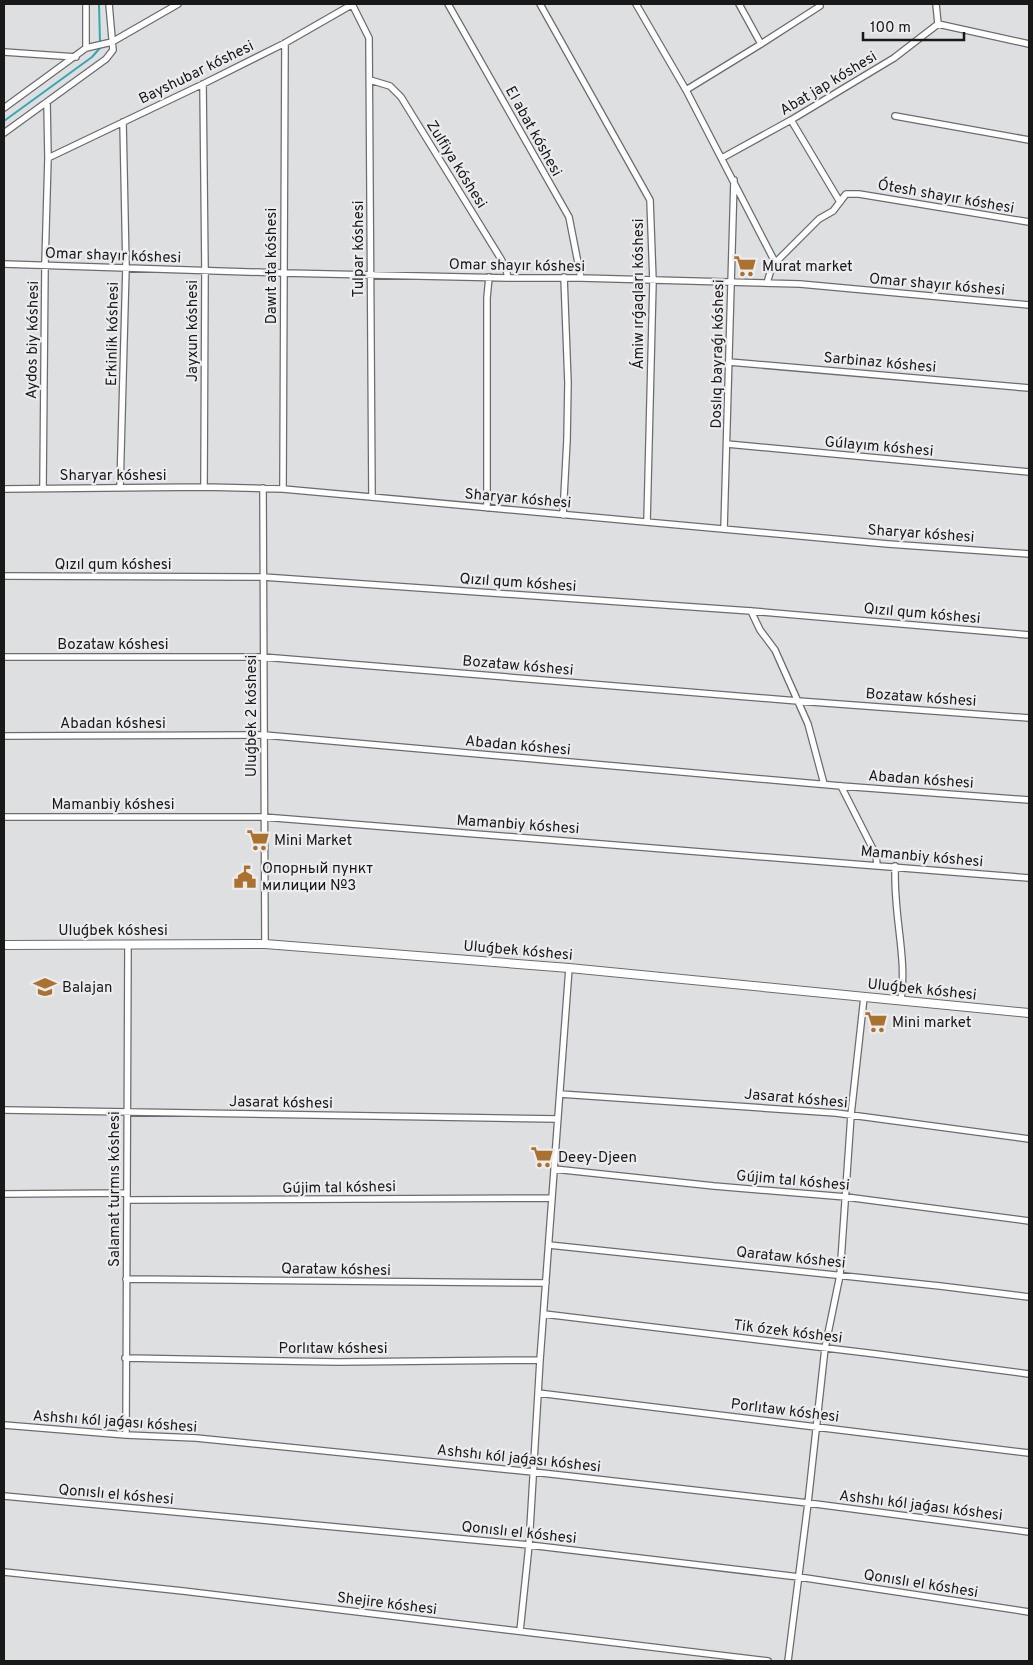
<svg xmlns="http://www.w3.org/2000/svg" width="1033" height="1665" viewBox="0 0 1033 1665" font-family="Overpass,sans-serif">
	<rect width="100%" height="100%" fill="#dedfe1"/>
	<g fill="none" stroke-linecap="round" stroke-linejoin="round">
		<path stroke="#36a6b2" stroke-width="2" d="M99 4 100 42
			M4 121 92 57 100 48"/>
		<defs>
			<path id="minor" d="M352 4 369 38 372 497
				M448 4 569 217 581 278
				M540 4 650 200 653 281 647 522
				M636 4 686 90 775 262
				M739 4 761 44
				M936 4 938 24
				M938 24 1029 44
				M86 48V4
				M4 52 76 57
				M370 80 390 86 401 97 501 259 506 269 508 278
				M203 84 205 270 204 487
				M686 90 761 44 820 6 819 4
				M4 108 86 48 112 42 178 4
				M895 116 1029 140
				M791 120 840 202
				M4 133 106 59 113 50 109 4
				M48 158 203 84 285 43 353 4
				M722 158 791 120 894 58 938 24
				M4 264 283 273 508 278H581L800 284 1029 305
				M767 283 772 266 819 219 833 211 846 194H859L1029 222
				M729 362 1029 388
				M727 444 1029 472
				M43 488 45 264 48 158 47 102
				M120 488 126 267 123 122
				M263 488 265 944
				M4 489 204 487 283 489 888 544 1029 554
				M283 489 285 43
				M487 508V298L489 277
				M563 515 567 440 568 383 564 277
				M724 529 734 180
				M4 576 263 577 751 611 1029 635
				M751 611 760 630 775 650 808 724 824 784
				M4 657H263L798 701 1029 718
				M4 736 264 735 841 786 1029 800
				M841 786 876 855 877 865
				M4 817H263L1029 878
				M895 866C895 877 895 888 896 898 898 933 906 964 901 1000
				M560 1094 836 1113 1029 1139
				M4 1110 558 1119
				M554 1169 714 1186 846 1197 1029 1221
				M4 1194 127 1193
				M127 1200 552 1198
				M549 1245 940 1286 1029 1297
				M126 1279 546 1283
				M544 1314 876 1354 1029 1374
				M125 1358 338 1362 540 1360
				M538 1393 1029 1453
				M4 1425 126 1435 196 1438 533 1472 808 1503 1029 1532
				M126 1435 128 944
				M4 1496 529 1545 799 1577 1029 1612
				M4 1572 183 1591 768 1661
				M520 1631 529 1545 540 1360 569 968
				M788 1661 808 1503 825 1348 840 1275 851 1115 864 997"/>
			<path id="tertiary" d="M4 945 265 944 569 968 1029 1013"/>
		</defs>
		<use href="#minor" stroke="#6c6c6e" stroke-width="8"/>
		<use href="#tertiary" stroke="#6c6c6e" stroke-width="10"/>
		<use href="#minor" stroke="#fff" stroke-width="5.5"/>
		<use href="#tertiary" stroke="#fff" stroke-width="8"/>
	</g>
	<defs>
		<symbol id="supermarket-bare" viewBox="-9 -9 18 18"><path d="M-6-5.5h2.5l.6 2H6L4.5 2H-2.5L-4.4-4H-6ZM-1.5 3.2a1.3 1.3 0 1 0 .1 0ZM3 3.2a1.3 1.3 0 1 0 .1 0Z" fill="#aa712f" stroke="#ececee" stroke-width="2.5" paint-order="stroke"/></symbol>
		<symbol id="civic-bare" viewBox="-9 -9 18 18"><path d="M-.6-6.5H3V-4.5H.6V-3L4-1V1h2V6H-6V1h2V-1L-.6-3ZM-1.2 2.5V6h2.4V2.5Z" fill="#aa712f" stroke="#ececee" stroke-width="2.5" paint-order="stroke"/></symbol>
		<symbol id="school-bare" viewBox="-9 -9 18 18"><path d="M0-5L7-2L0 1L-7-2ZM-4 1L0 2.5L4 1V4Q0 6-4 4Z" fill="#aa712f" stroke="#ececee" stroke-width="2.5" paint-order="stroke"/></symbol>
	</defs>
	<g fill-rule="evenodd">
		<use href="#supermarket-bare" x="729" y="250" width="32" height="32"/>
		<use href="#supermarket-bare" x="242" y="824" width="32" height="32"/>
		<use href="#civic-bare" x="229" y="861" width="32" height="32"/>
		<use href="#school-bare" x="29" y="971" width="32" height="32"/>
		<use href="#supermarket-bare" x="860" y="1006" width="32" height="32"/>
		<use href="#supermarket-bare" x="526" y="1141" width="32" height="32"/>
	</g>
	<g text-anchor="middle" stroke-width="4.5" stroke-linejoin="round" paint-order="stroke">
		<g font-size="15" fill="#19191a" stroke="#ececee">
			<text transform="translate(196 72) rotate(-26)" y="5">Bayshubar kóshesi</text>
			<text transform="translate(828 83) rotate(-31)" y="5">Abat jap kóshesi</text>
			<text transform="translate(534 131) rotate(61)" y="5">El abat kóshesi</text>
			<text transform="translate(457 164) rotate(58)" y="5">Zulfiya kóshesi</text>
			<text transform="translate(946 196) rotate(10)" y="5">Ótesh shayır kóshesi</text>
			<text transform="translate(358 249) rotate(-90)" y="5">Tulpar kóshesi</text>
			<text transform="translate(113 255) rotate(2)" y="5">Omar shayır kóshesi</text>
			<text transform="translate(517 265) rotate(1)" y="5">Omar shayır kóshesi</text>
			<text transform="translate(271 266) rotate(-90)" y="5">Dawıt ata kóshesi</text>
			<text transform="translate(937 284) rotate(5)" y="5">Omar shayır kóshesi</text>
			<text transform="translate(638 294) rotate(-90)" y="5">Ámiw ırǵaqları kóshesi</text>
			<text transform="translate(192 331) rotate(-90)" y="5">Jayxun kóshesi</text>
			<text transform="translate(112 334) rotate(-89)" y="5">Erkinlik kóshesi</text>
			<text transform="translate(32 340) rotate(-89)" y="5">Aydos biy kóshesi</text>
			<text transform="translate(717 354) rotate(-89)" y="5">Doslıq bayraǵı kóshesi</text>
			<text transform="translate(880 362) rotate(5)" y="5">Sarbinaz kóshesi</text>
			<text transform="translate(879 446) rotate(5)" y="5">Gúlayım kóshesi</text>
			<text x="113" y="480">Sharyar kóshesi</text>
			<text transform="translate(518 498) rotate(5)" y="5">Sharyar kóshesi</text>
			<text transform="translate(921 533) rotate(4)" y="5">Sharyar kóshesi</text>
			<text x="113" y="569">Qızıl qum kóshesi</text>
			<text transform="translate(518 582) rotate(4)" y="5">Qızıl qum kóshesi</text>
			<text transform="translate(922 613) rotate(5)" y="5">Qızıl qum kóshesi</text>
			<text x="113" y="649">Bozataw kóshesi</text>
			<text transform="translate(518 665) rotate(5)" y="5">Bozataw kóshesi</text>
			<text transform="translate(921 697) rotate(4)" y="5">Bozataw kóshesi</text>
			<text transform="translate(251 716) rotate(-90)" y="5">Uluǵbek 2 kóshesi</text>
			<text x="113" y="728">Abadan kóshesi</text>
			<text transform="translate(518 745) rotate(5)" y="5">Abadan kóshesi</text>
			<text transform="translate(921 779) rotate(4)" y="5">Abadan kóshesi</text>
			<text x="113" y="809">Mamanbiy kóshesi</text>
			<text transform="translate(518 824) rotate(4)" y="5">Mamanbiy kóshesi</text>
			<text transform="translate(922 856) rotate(5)" y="5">Mamanbiy kóshesi</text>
			<text x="113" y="935">Uluǵbek kóshesi</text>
			<text transform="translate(518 950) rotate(5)" y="5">Uluǵbek kóshesi</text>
			<text transform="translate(922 989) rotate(6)" y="5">Uluǵbek kóshesi</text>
			<text transform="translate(796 1098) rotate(5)" y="5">Jasarat kóshesi</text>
			<text transform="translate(281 1102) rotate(1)" y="5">Jasarat kóshesi</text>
			<text transform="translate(793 1180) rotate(5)" y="5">Gújim tal kóshesi</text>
			<text transform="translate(339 1187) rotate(-1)" y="5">Gújim tal kóshesi</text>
			<text transform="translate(114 1189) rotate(-90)" y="5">Salamat turmıs kóshesi</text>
			<text transform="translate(791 1257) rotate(6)" y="5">Qarataw kóshesi</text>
			<text transform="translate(336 1269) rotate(1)" y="5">Qarataw kóshesi</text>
			<text transform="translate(788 1331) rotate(7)" y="5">Tik ózek kóshesi</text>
			<text x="333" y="1353">Porlıtaw kóshesi</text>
			<text transform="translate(785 1410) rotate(7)" y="5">Porlıtaw kóshesi</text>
			<text transform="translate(115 1421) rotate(4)" y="5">Ashshı kól jaǵası kóshesi</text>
			<text transform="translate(519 1458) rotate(6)" y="5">Ashshı kól jaǵası kóshesi</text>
			<text transform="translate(116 1494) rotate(5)" y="5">Qonıslı el kóshesi</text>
			<text transform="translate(921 1505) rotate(7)" y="5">Ashshı kól jaǵası kóshesi</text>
			<text transform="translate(519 1532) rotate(6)" y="5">Qonıslı el kóshesi</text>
			<text transform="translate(921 1583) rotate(9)" y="5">Qonıslı el kóshesi</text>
			<text transform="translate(387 1603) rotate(7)" y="5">Shejire kóshesi</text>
		</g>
		<g font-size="15" fill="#19191a" stroke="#ececee" text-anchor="start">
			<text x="762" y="271">Murat market</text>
			<text x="274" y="845">Mini Market</text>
			<text x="262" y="873">Опорный пункт<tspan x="262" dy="17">милиции №3</tspan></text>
			<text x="62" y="992">Balajan</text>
			<text x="892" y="1027">Mini market</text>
			<text x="558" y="1162">Deey-Djeen</text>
		</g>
	</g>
	<rect width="1033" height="1665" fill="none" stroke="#19191a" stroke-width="10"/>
	<path d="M863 32v8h101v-8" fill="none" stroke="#19191a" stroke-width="2.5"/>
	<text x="870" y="32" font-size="15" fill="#19191a" stroke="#ececee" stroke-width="4" paint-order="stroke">100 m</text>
</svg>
